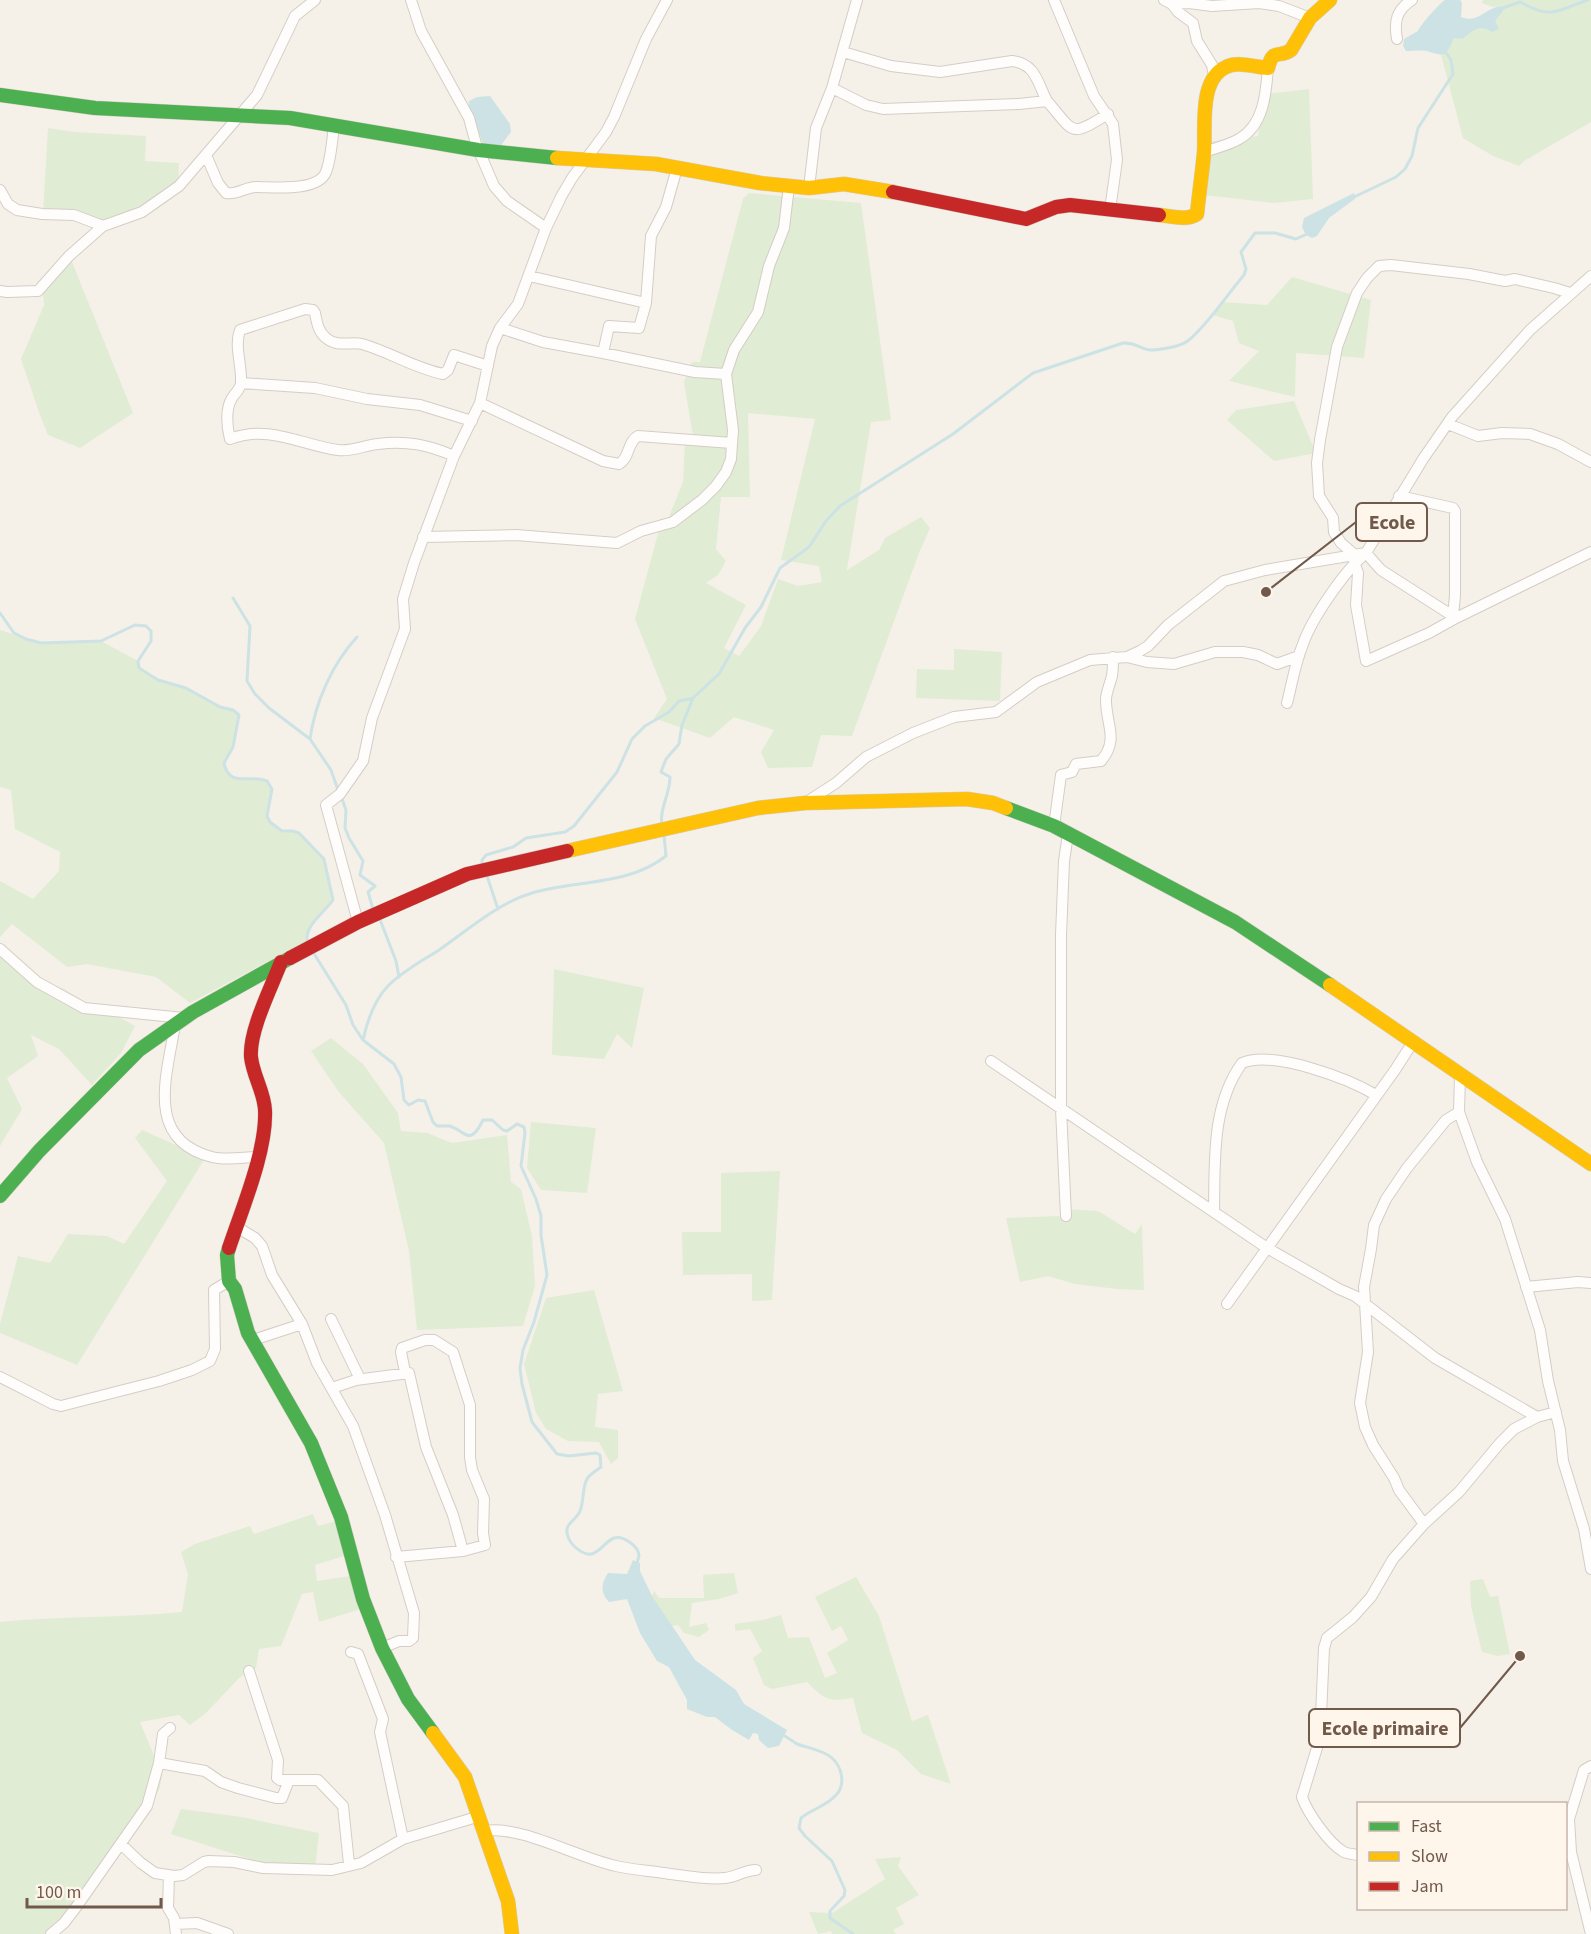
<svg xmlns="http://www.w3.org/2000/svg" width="1591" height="1934" viewBox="0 0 1591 1934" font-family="'Source Sans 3',sans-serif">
	<rect width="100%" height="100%" fill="#f5f1e9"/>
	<path fill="#e1ecd4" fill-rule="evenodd" d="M1483 0H1591V122L1524 161 1519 166 1493 156 1463 138 1441 55 1448 51 1454 38 1463 39 1473 29 1487 28 1502 11 1501 6 1493 7 1482 3Z
		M1309 89 1313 199 1274 203 1195 194 1199 143 1258 136 1265 94Z
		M48 128 74 132 146 136 145 161 179 163 178 186 143 210 107 225 43 213Z
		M749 193 861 203 891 420 871 422 847 570 879 550 885 538 921 517 930 528 919 553 852 736 821 735 812 767 768 768 761 752 774 730 734 717 710 738 654 718 667 699 635 619 660 526 666 524 683 482 685 442 693 436 684 382 692 362H700L743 199ZM748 413 815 419 781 560 819 566 822 582 798 586 778 579 761 626 739 656 724 648 746 605 706 583 718 575 726 561 716 549 721 497H750Z
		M70 257 133 413 80 448 48 435 40 415 21 359 44 305 43 289Z
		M1292 277 1371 300 1364 358 1296 353 1295 397 1229 381 1259 351 1239 343 1233 321 1212 315 1223 302 1267 305Z
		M1294 401 1316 453 1274 461 1227 420 1236 410Z
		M0 630 41 643 101 641 138 661 139 668 158 680 186 688 220 707 233 710 239 715 233 747 224 762C229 788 249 774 267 781L272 789 267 816 270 822 282 831H293L299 833 324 859 333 900C325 912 306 925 306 941L190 1003 156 977 87 964 67 967 12 924 0 937V881L33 899 59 871 60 852 15 829 11 790 0 787Z
		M954 649 1002 652 1000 701 916 698 917 669 954 670Z
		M0 952 40 981 64 989 89 1004 108 1011 135 1026 121 1053 92 1085 59 1049 31 1035 38 1056 7 1078 22 1109 0 1146Z
		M554 969 644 988 632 1048 617 1034 604 1059 552 1055Z
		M331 1038 363 1064 398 1113 401 1131 427 1133 452 1143 507 1135 511 1182 521 1189 532 1236 535 1286 523 1326 417 1330 409 1251 384 1143 338 1091 311 1051Z
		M531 1122 596 1128 587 1193 541 1190 527 1168Z
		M142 1130 205 1158 77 1365 0 1333V1324L18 1256 50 1263 68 1234 107 1236 124 1244 167 1181 135 1138Z
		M780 1171 772 1300 752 1301V1274L683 1275 682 1232H721V1173Z
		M1067 1209 1098 1211 1135 1234 1142 1224 1144 1290 1117 1289 1075 1284 1048 1276 1020 1282 1006 1218 1059 1216 1067 1220Z
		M594 1290 623 1391 598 1394 595 1427 618 1430V1458L611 1464 599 1442 568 1441 546 1429 536 1413 524 1364 546 1298Z
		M313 1514 318 1526 344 1519 354 1553 315 1565 317 1581 357 1575 361 1609 319 1622 313 1592 302 1594 281 1646 259 1649 256 1668 239 1678 206 1713 190 1725 179 1715 140 1722 162 1775 160 1787 149 1810 54 1934H0V1622C61 1616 121 1618 182 1612L188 1574 181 1552 195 1544 250 1526 254 1534Z
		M734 1573 738 1593 719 1599 692 1603 689 1627 706 1623 709 1630 699 1637 684 1633 678 1625 671 1626 652 1596 654 1591 659 1598H704L703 1575Z
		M856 1577 879 1616 912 1721 928 1715 951 1784 921 1774 897 1750 862 1733 853 1698C827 1702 825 1700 807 1682L772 1689 764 1685 753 1658 762 1651 750 1629 735 1631V1624L763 1620 781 1615 788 1638 809 1637 825 1678 837 1673 827 1653 848 1640 841 1626 832 1631 815 1597Z
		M1483 1579 1490 1597 1498 1596 1510 1654 1498 1656 1482 1652 1471 1606 1470 1581Z
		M181 1809 241 1817 319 1833 315 1868 262 1863 171 1834Z
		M901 1857 898 1866 919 1895 896 1908 904 1924 893 1930 896 1934H832L831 1931 818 1934 809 1912 832 1913 885 1879 875 1859Z"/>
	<path fill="#cce2e4" d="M1445 0H1460L1462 3 1461 17C1478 24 1485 8 1501 6L1503 11 1495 21 1499 29 1492 32C1481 24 1472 30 1463 39L1454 38C1446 57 1445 57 1427 51 1421 50 1412 51 1406 51L1403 46 1404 39 1418 31C1421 24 1438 5 1445 0Z
		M490 96 510 124 511 132 499 148 484 146 469 106V101L477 97Z
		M1354 193 1356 198 1329 218 1317 236 1312 238 1306 235 1302 227 1304 218Z
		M633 1560 640 1563V1571L652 1596 695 1660 736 1690 744 1704 787 1730 779 1746 768 1748 759 1740 758 1734 753 1733 749 1740 732 1730 715 1717H707L687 1709V1700L669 1667 657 1661 640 1633 627 1599 609 1602C600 1592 601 1584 608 1573L627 1574Z"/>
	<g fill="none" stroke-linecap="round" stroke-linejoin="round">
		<path stroke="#cce2e4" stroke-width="3" d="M1500 9 1520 2C1554 20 1554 11 1588 0
			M1352 198 1396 177 1405 169 1412 156 1418 128 1453 74 1451 60 1445 51
			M233 598 250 626 247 681 255 694 269 708 310 739
			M0 613 14 633 26 639 41 643 101 641 135 625 146 626 151 631V641L138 661 139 668 158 680 186 688 220 707 233 710 239 715 233 747 224 763C229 788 249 774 267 781L272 789 267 816 270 822 282 831H293L299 833 324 859 333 900C324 913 302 927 308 944
			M338 790 331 770 310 739C315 703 332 664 357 637
			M341 796 346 810 345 828 349 838 363 861 360 875 375 886 368 892 373 909
			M662 826C659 808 670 795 670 777L661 772 666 759 679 744 682 725 693 698 719 674 745 628 761 607 780 568 809 547 826 521 840 506 953 434 1033 373 1123 343C1139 342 1140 351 1153 350 1165 349 1180 347 1189 340 1210 322 1226 296 1244 275L1246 269 1241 252 1255 233H1275L1296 239 1307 234
			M482 864V860L486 855 513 847 526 838 565 832 574 826 617 772 632 739 645 726 669 712 679 701 693 698
			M487 876 498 909
			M379 917 396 961 399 977
			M313 952 346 1005 353 1025 363 1040 394 1064 401 1077 404 1100 409 1105 418 1100 425 1101 433 1122 437 1126H450C466 1132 470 1147 483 1120H492L503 1130 507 1131 517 1124 524 1127 525 1133 521 1166 536 1199 541 1216V1235L547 1275 534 1322 523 1350 520 1368 522 1384 532 1422 557 1454 569 1456 596 1453 600 1455 601 1467C597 1470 589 1475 587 1479 582 1488 584 1502 580 1511 577 1519 568 1522 567 1529 566 1535 570 1542 574 1546 595 1566 600 1544 614 1538 623 1535 638 1546 639 1555 639 1557 637 1562 637 1564
			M363 1040C367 1022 374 1001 387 987 401 972 422 961 439 950 468 930 498 903 532 893 576 880 628 886 666 856L664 835
			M781 1734C787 1737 792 1741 797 1744 808 1748 823 1750 832 1758 842 1767 846 1785 836 1795 827 1806 812 1809 801 1818L799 1828 805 1836 832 1861 845 1890 844 1896 830 1911V1918L853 1934"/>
		<defs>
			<path id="street" d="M411 0 421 31 469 118 476 144 494 186 507 201 546 228
				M1054 0 1094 96 1113 124 1117 160 1110 210
				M1164 0 1172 4 1189 3 1212 6 1259 3 1279 6 1310 18
				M1172 4 1178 12 1193 23 1197 41 1212 65 1214 76
				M1397 39C1394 22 1396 10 1412 0
				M843 52 891 66 940 72 1012 61C1036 64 1037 82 1047 101
				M832 88 866 105 883 109 1019 104 1047 101C1075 133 1069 138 1108 114
				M1204 152C1215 148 1229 145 1239 139 1264 125 1266 93 1268 68
				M206 155 218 183 226 193C237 195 245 187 257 187 274 187 318 192 326 172 331 159 332 141 334 126
				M809 188 816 128 832 88 857 0
				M0 190 8 204 17 210 42 214 74 215 103 226
				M529 276 646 303
				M0 291 7 292 38 291 69 256 103 226 142 212 179 186 257 95 295 16 315 0
				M500 328 543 342 603 353 609 326 639 328 646 303 651 236 666 207 677 168
				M603 353 695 372 726 374
				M241 383 315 388 367 399 420 405 472 421
				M480 403 603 461 619 464C630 458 627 442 638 436L732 443
				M1448 424 1478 436 1502 433 1530 434 1558 444 1591 462
				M454 456C429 445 406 440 378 444 365 445 352 452 338 450 301 445 269 424 230 439 227 428 225 409 232 398 235 393 241 389 241 382 242 365 234 346 240 330L305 309 313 310 315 313C317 323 318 331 326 338 338 348 350 341 362 344 390 352 414 368 443 374L448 370 454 355 488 366
				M1399 496 1453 508 1455 511V596L1453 615
				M423 537 516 535 617 543 641 531 673 522 702 500 716 486 726 472 731 459 733 430 726 374 734 350 758 312 769 266 784 228 789 186
				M1354 554 1341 543 1334 532 1333 518 1319 496 1317 463 1320 440 1337 347 1357 293 1367 278 1379 266 1391 265 1469 274 1505 281 1515 279 1554 288 1570 293
				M1354 562 1358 573 1356 605 1366 661 1429 633 1456 618
				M1127 657 1147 662 1174 664 1215 652H1243L1258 655 1277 664 1299 656
				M1287 703C1292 684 1295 663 1303 644 1312 618 1345 570 1366 553L1381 570 1456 618 1591 552
				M805 803 836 783 866 757 913 733 954 717 996 712 1037 682 1090 660 1127 657 1140 651 1148 646 1168 625 1224 581 1265 570 1366 553 1423 459 1452 417 1530 330 1591 276
				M1054 826 1061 775 1072 772 1076 764 1101 761C1120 739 1105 723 1106 698 1107 690 1110 684 1112 676 1113 670 1113 663 1113 657
				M358 922 326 805 340 794 363 761 372 718 405 629 403 599 414 563 454 456 480 403 492 346 500 328 518 304 546 228 562 195 572 178 606 132 614 117 646 39 667 0
				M0 949 37 982 84 1008 184 1018
				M175 1025C167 1075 144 1140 212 1157 227 1161 244 1157 258 1157
				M991 1061 1267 1248 1339 1289 1355 1296 1435 1358 1537 1417
				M1460 1075 1459 1112 1477 1162 1505 1219 1540 1330 1548 1381 1560 1430 1563 1461 1584 1529 1591 1569
				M1214 1212C1215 1162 1211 1106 1242 1063 1273 1050 1347 1078 1376 1095
				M1066 1216 1061 1109V935L1064 861 1068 834
				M235 1226 255 1238 262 1246 272 1275 302 1324 317 1363 353 1426 385 1515 414 1613 413 1638 409 1641H399L382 1648
				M1526 1287 1578 1282 1591 1283
				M1227 1304 1395 1070 1413 1042
				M331 1319 360 1379
				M253 1340 302 1324
				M0 1377 53 1404 61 1406 159 1381 192 1370 210 1361 215 1349 214 1290 229 1281
				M332 1388 356 1380 409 1373 426 1447 453 1515 463 1551
				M1424 1524 1399 1490 1394 1478 1373 1445 1365 1427 1360 1403 1368 1352 1364 1287 1371 1249 1374 1225 1386 1199 1407 1168 1446 1120 1459 1112
				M396 1557 463 1551 485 1545 483 1533 484 1499 472 1470 470 1457V1405L453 1352 434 1340H425L402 1348 401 1352 405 1372
				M351 1652 358 1654 383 1719 380 1732 403 1839
				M249 1671 278 1760 277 1778 280 1780H318L343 1806 349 1864
				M159 1763 205 1771 221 1782 238 1788 276 1798H282L289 1780
				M485 1831C521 1825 578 1858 616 1866 634 1870 652 1871 670 1874 689 1876 706 1880 725 1878 736 1877 745 1870 756 1870
				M121 1844 141 1863 155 1873 174 1876 183 1875 204 1862 209 1861 234 1862 263 1868 332 1870 361 1863 403 1839 480 1816
				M1358 1855C1354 1854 1348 1854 1344 1852 1329 1844 1307 1812 1302 1797L1320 1738 1324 1648 1327 1638 1353 1617 1371 1597 1393 1559 1424 1524 1459 1492 1500 1443 1514 1429 1537 1417 1556 1412
				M169 1875 168 1908 174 1918 176 1934
				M175 1924 197 1923 228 1934
				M51 1934 64 1923 77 1906 147 1806 159 1763 163 1734 170 1728
				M1591 1934 1571 1852 1569 1819 1584 1770 1591 1766"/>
			<path id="fast" d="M0 95 95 108 290 118 478 150 557 158
				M1006 808 1054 826 1235 922 1330 985
				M0 1196 39 1151 139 1050 193 1012 290 958
				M229 1248 227 1255 229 1281 235 1289 248 1333 311 1443 341 1517 363 1599 382 1648 408 1699 433 1733"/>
			<path id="slow" d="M557 158 656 164 760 183 809 188 844 184 893 192
				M1159 215C1171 216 1187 221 1197 214 1199 194 1202 174 1204 153 1206 128 1198 80 1226 67 1238 61 1255 67 1268 68 1273 47 1279 59 1291 50L1310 18 1330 0
				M567 851 758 808 805 803 967 799 993 803 1006 808
				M1330 985 1591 1164
				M433 1733 465 1777 508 1901 512 1934"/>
			<path id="jam" d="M893 192 1026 219 1056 207 1070 205 1159 215
				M290 958 358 922 467 874 567 851
				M229 1248C242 1209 267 1150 265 1110 264 1091 253 1076 251 1057 249 1031 271 988 281 962"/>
		</defs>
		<use href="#street" stroke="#d4cdc6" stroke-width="12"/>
		<use href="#fast" stroke="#d4cdc6" stroke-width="15"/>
		<use href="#slow" stroke="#d4cdc6" stroke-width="15"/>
		<use href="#jam" stroke="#d4cdc6" stroke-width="15"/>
		<use href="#street" stroke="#fefdfc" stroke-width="10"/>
		<use href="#fast" stroke="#4caf50" stroke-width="14"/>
		<use href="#slow" stroke="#ffc107" stroke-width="14"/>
		<use href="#jam" stroke="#c62828" stroke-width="14"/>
	</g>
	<path fill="none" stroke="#71594b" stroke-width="2" d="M1266 592L1356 522M1520 1656L1460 1728"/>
	<g fill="#71594b" stroke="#fef6ea" stroke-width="2">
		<circle cx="1266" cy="592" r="6"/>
		<circle cx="1520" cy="1656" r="6"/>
	</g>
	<g fill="#fef6ea" stroke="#71594b" stroke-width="2">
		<rect x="1356" y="503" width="71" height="38" rx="6"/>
		<rect x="1309" y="1709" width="151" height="38" rx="6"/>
	</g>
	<g font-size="20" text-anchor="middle" font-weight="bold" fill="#71594b">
		<text x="1392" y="529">Ecole</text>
		<text x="1385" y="1735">Ecole primaire</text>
	</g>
	<rect x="1357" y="1802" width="210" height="108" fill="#fef6ea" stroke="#c6b7aa" stroke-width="1.5"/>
	<rect x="1369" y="1822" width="30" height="9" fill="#4caf50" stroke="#c6b7aa" stroke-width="1.5"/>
	<text x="1411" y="1832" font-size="18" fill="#71594b">Fast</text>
	<rect x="1369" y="1852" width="30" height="9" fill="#ffc107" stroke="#c6b7aa" stroke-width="1.5"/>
	<text x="1411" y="1862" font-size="18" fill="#71594b">Slow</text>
	<rect x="1369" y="1882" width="30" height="9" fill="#c62828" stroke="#c6b7aa" stroke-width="1.5"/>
	<text x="1411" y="1892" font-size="18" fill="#71594b">Jam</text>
	<path d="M27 1898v9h134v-9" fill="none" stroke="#71594b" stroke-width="3"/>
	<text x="36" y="1898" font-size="18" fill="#71594b" stroke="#fef6ea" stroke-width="4.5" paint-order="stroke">100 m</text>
</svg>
